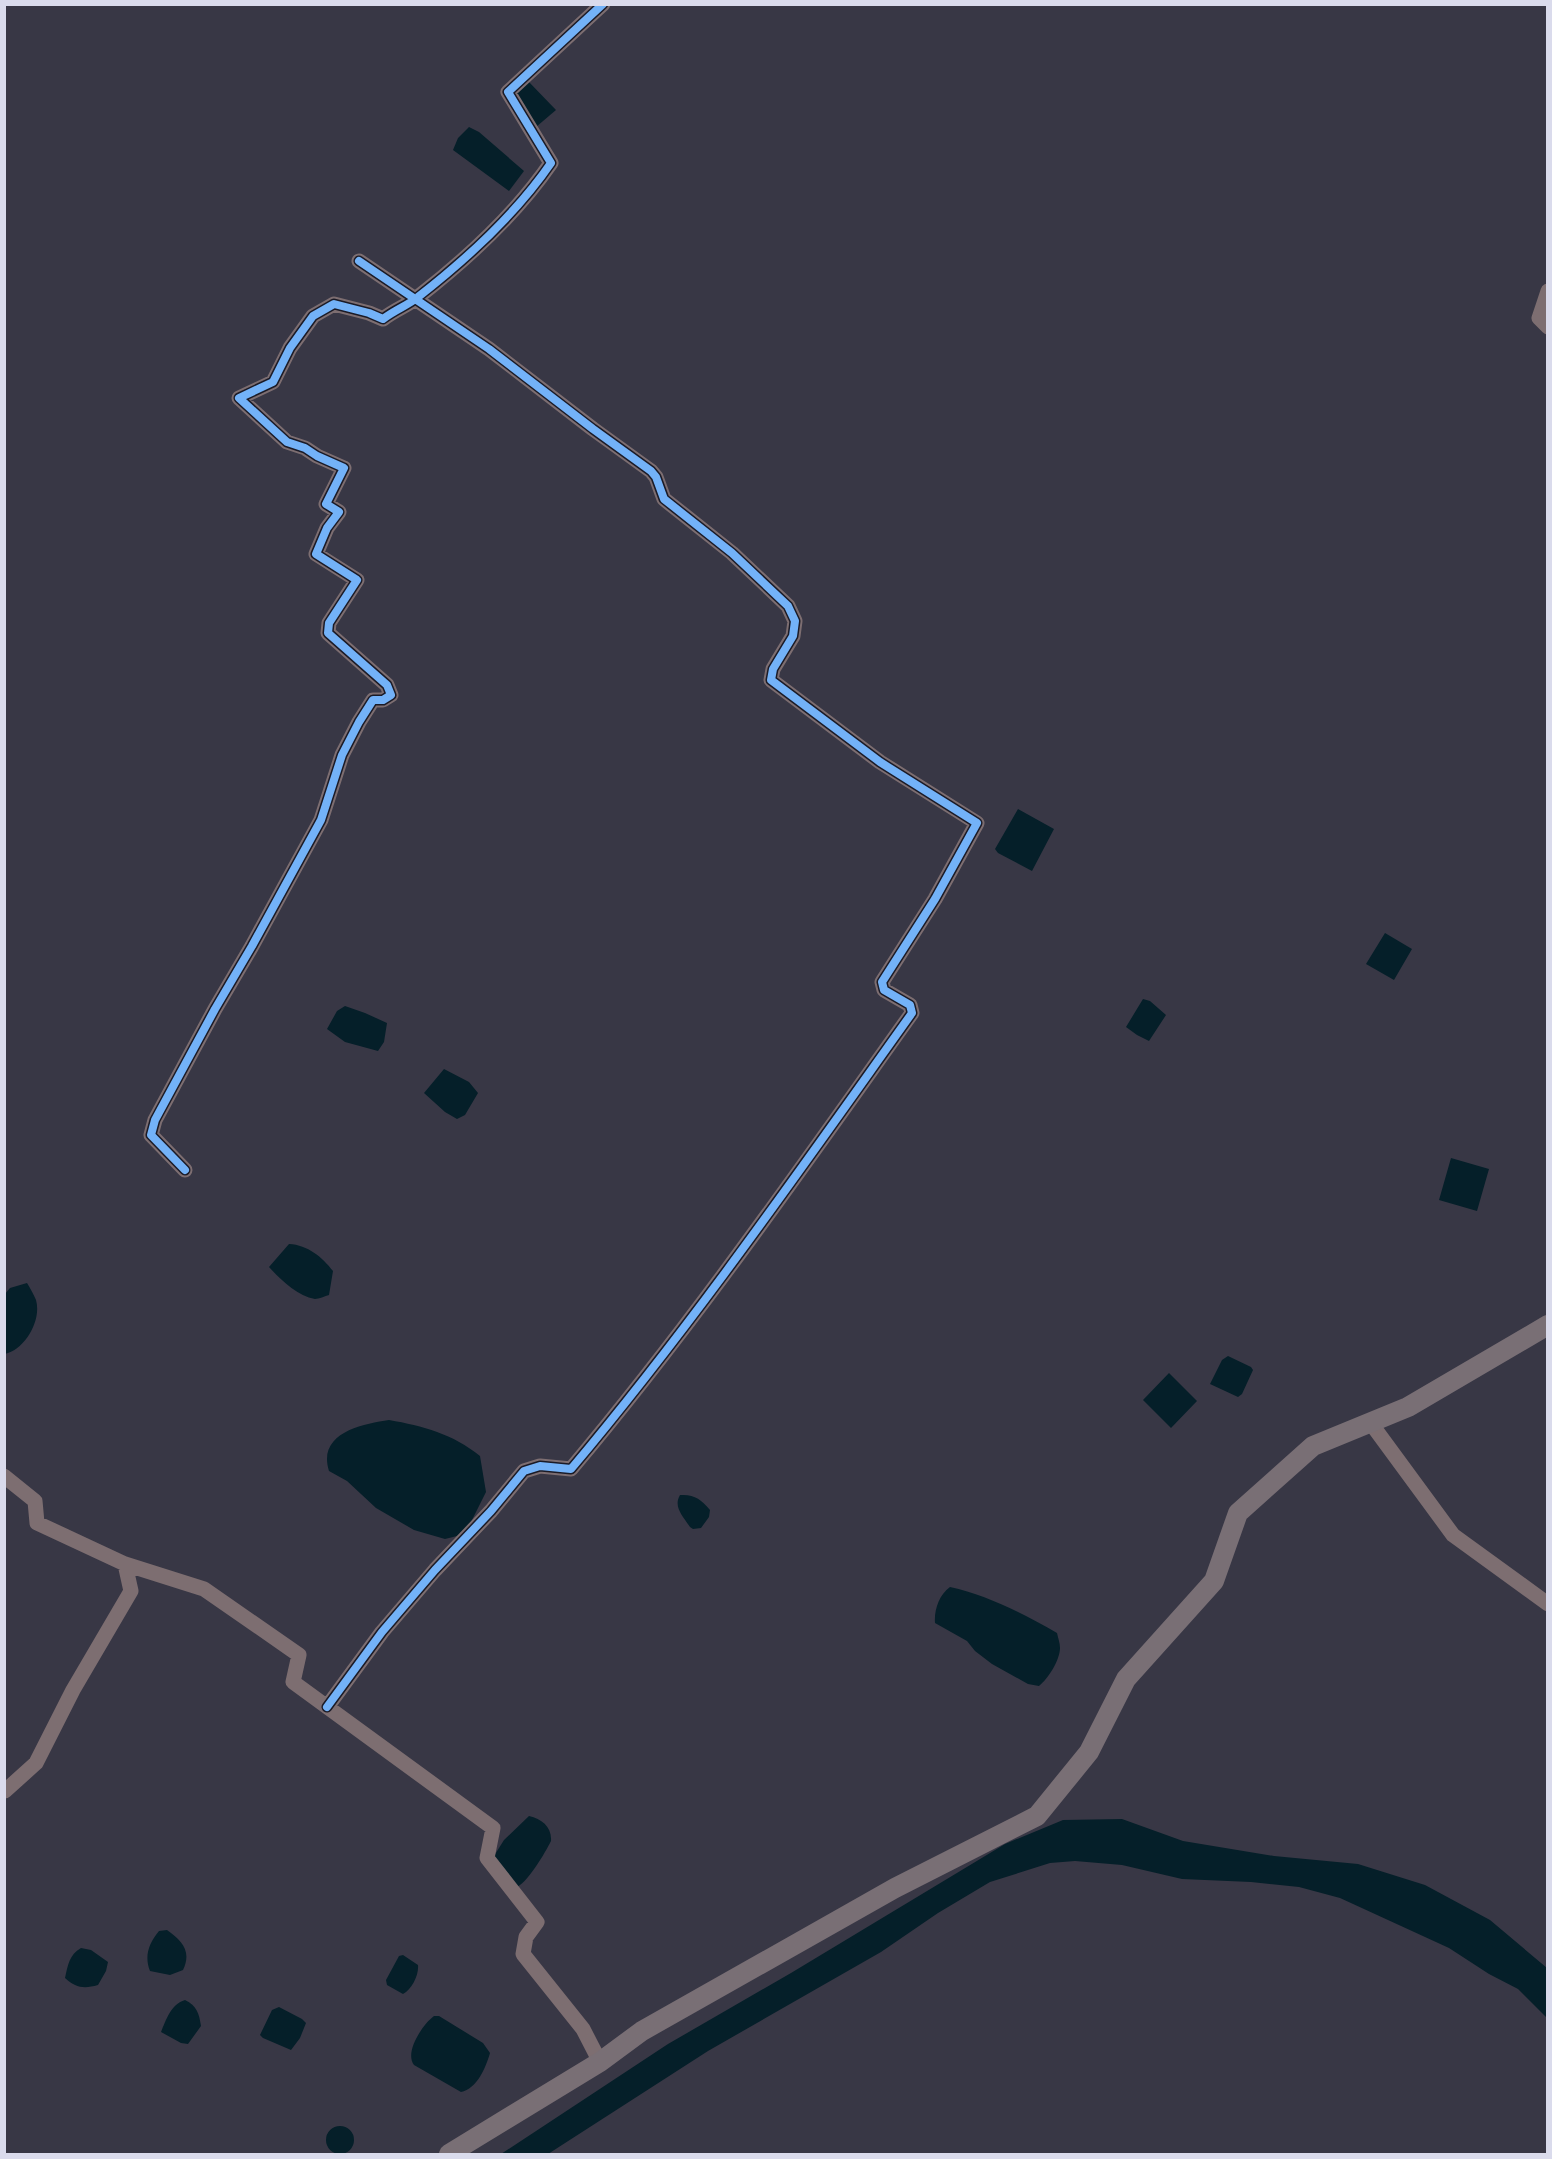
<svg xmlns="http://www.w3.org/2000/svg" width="1552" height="2159" viewBox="0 0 1552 2159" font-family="Roboto,sans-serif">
	<rect width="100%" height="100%" fill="#383745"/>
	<path fill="#051f29" d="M528 81 556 110 536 127 509 99Z
		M469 127 479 132 524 171 509 191 453 150 458 138Z
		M1018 809 1054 829 1032 871 998 853 995 849Z
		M1385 933 1412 949 1394 980 1366 964Z
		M1143 999 1150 1001 1166 1015 1149 1041 1137 1035 1126 1027Z
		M345 1006 365 1013 387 1023 384 1042 378 1051 345 1042 327 1029 337 1011Z
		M444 1069 469 1082 478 1093 465 1115 457 1119 445 1112 424 1093Z
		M1451 1158 1489 1169 1477 1211 1439 1200Z
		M289 1244C308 1245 322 1257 333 1271L329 1295C325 1296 319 1299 315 1299 297 1296 281 1280 269 1267Z
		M27 1283C30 1288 34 1295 36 1300 42 1321 24 1350 5 1354V1294L10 1288Z
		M1228 1356 1251 1367 1253 1370 1242 1394 1238 1397 1210 1384 1222 1360Z
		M1169 1373 1197 1401 1171 1428 1143 1400Z
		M389 1420C423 1426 453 1434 480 1456L486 1492 465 1534 445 1539 414 1530 376 1508 347 1481 329 1471C317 1433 362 1424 389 1420Z
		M680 1495C694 1494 701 1499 710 1510L709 1517 701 1528 693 1529 690 1527C683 1516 673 1507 680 1495Z
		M950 1587C987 1595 1024 1614 1057 1633 1058 1638 1060 1643 1060 1648 1060 1660 1048 1679 1039 1686L1028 1684 992 1664 975 1651 967 1641 935 1623C934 1610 939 1595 950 1587Z
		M529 1816C542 1819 552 1827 551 1841 545 1853 527 1884 515 1888L494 1856 504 1840Z
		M1122 1819 1183 1841 1274 1856 1358 1864 1425 1885 1490 1920 1547 1968V2018L1518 1989 1489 1974 1449 1948 1340 1898 1299 1887 1251 1882 1182 1879 1122 1865 1075 1861 1050 1863 990 1882 938 1913 881 1952 708 2051 548 2154H501L668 2044 791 1973 1005 1844 1063 1820Z
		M167 1930C182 1941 192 1951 183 1970L170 1975 150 1971C144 1956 149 1943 159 1931Z
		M81 1948 91 1950 108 1962 106 1971 98 1985C84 1989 76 1988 65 1978 68 1965 69 1955 81 1948Z
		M403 1955 418 1965C419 1975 412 1989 403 1994L387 1985 386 1980 399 1956Z
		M185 2000C197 2006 199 2013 201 2026L188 2044 181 2043 161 2032C166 2020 171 2004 185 2000Z
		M279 2007 302 2019 306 2023 300 2038 291 2050 263 2038 260 2035 272 2010Z
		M434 2016H439L483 2043 490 2053C486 2067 477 2089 461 2092L414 2065C404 2052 423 2024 434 2016Z
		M326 2140a14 14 0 1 1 28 0a14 14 0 1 1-28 0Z"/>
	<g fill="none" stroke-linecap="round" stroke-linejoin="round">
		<path stroke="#7d6e71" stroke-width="15" d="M1548 291 1539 318 1548 327
			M185 1170 151 1135 155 1120 215 1009 252 946 321 820 342 755 359 722 373 700H383L391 695 387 685 328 633 329 623 357 580 316 554 327 528 339 512 326 504 344 468 317 456 305 448 287 442 239 398 273 382 290 348 313 316 334 304 369 313 383 319C396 309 407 306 418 297 468 258 516 214 551 163L508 92 603 4
			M1370 1422 1453 1535 1548 1604
			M4 1476 35 1501 37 1523 125 1564 204 1589 299 1655 293 1682 493 1828 487 1858 537 1922 526 1937 523 1954 583 2029 600 2062
			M327 1707 382 1632 435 1570 491 1511 524 1471 540 1466 571 1469C693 1324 802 1167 912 1013L910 1005 884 990 882 982 935 899 977 823 880 762 771 680 773 669 793 636 795 621 788 606 732 553 664 499 656 477 651 471 593 429 489 349 359 261
			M5 1791 36 1763 73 1690 131 1591 125 1564"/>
		<path stroke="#796f75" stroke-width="20" d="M449 2154 600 2062 642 2031 895 1888 1037 1816 1089 1752 1126 1679 1214 1581 1238 1513 1313 1446 1408 1407 1548 1325"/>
		<defs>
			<path id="cycleway" d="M185 1170 151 1135 155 1120 215 1009 252 946 321 820 342 755 359 722 373 700H383L391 695 387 685 328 633 329 623 357 580 316 554 327 528 339 512 326 504 344 468 317 456 305 448 287 442 239 398 273 382 290 348 313 316 334 304 369 313 383 319C396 309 407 306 418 297 468 258 516 214 551 163L508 92 603 4
				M327 1707 382 1632 435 1570 491 1511 524 1471 540 1466 571 1469C693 1324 802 1167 912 1013L910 1005 884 990 882 982 935 899 977 823 880 762 771 680 773 669 793 636 795 621 788 606 732 553 664 499 656 477 651 471 593 429 489 349 359 261"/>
		</defs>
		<use href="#cycleway" stroke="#1b1b27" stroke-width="11"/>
		<use href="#cycleway" stroke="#73b2f8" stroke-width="8"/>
	</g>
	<rect width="1552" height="2159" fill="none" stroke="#dadbec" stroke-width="12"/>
</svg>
